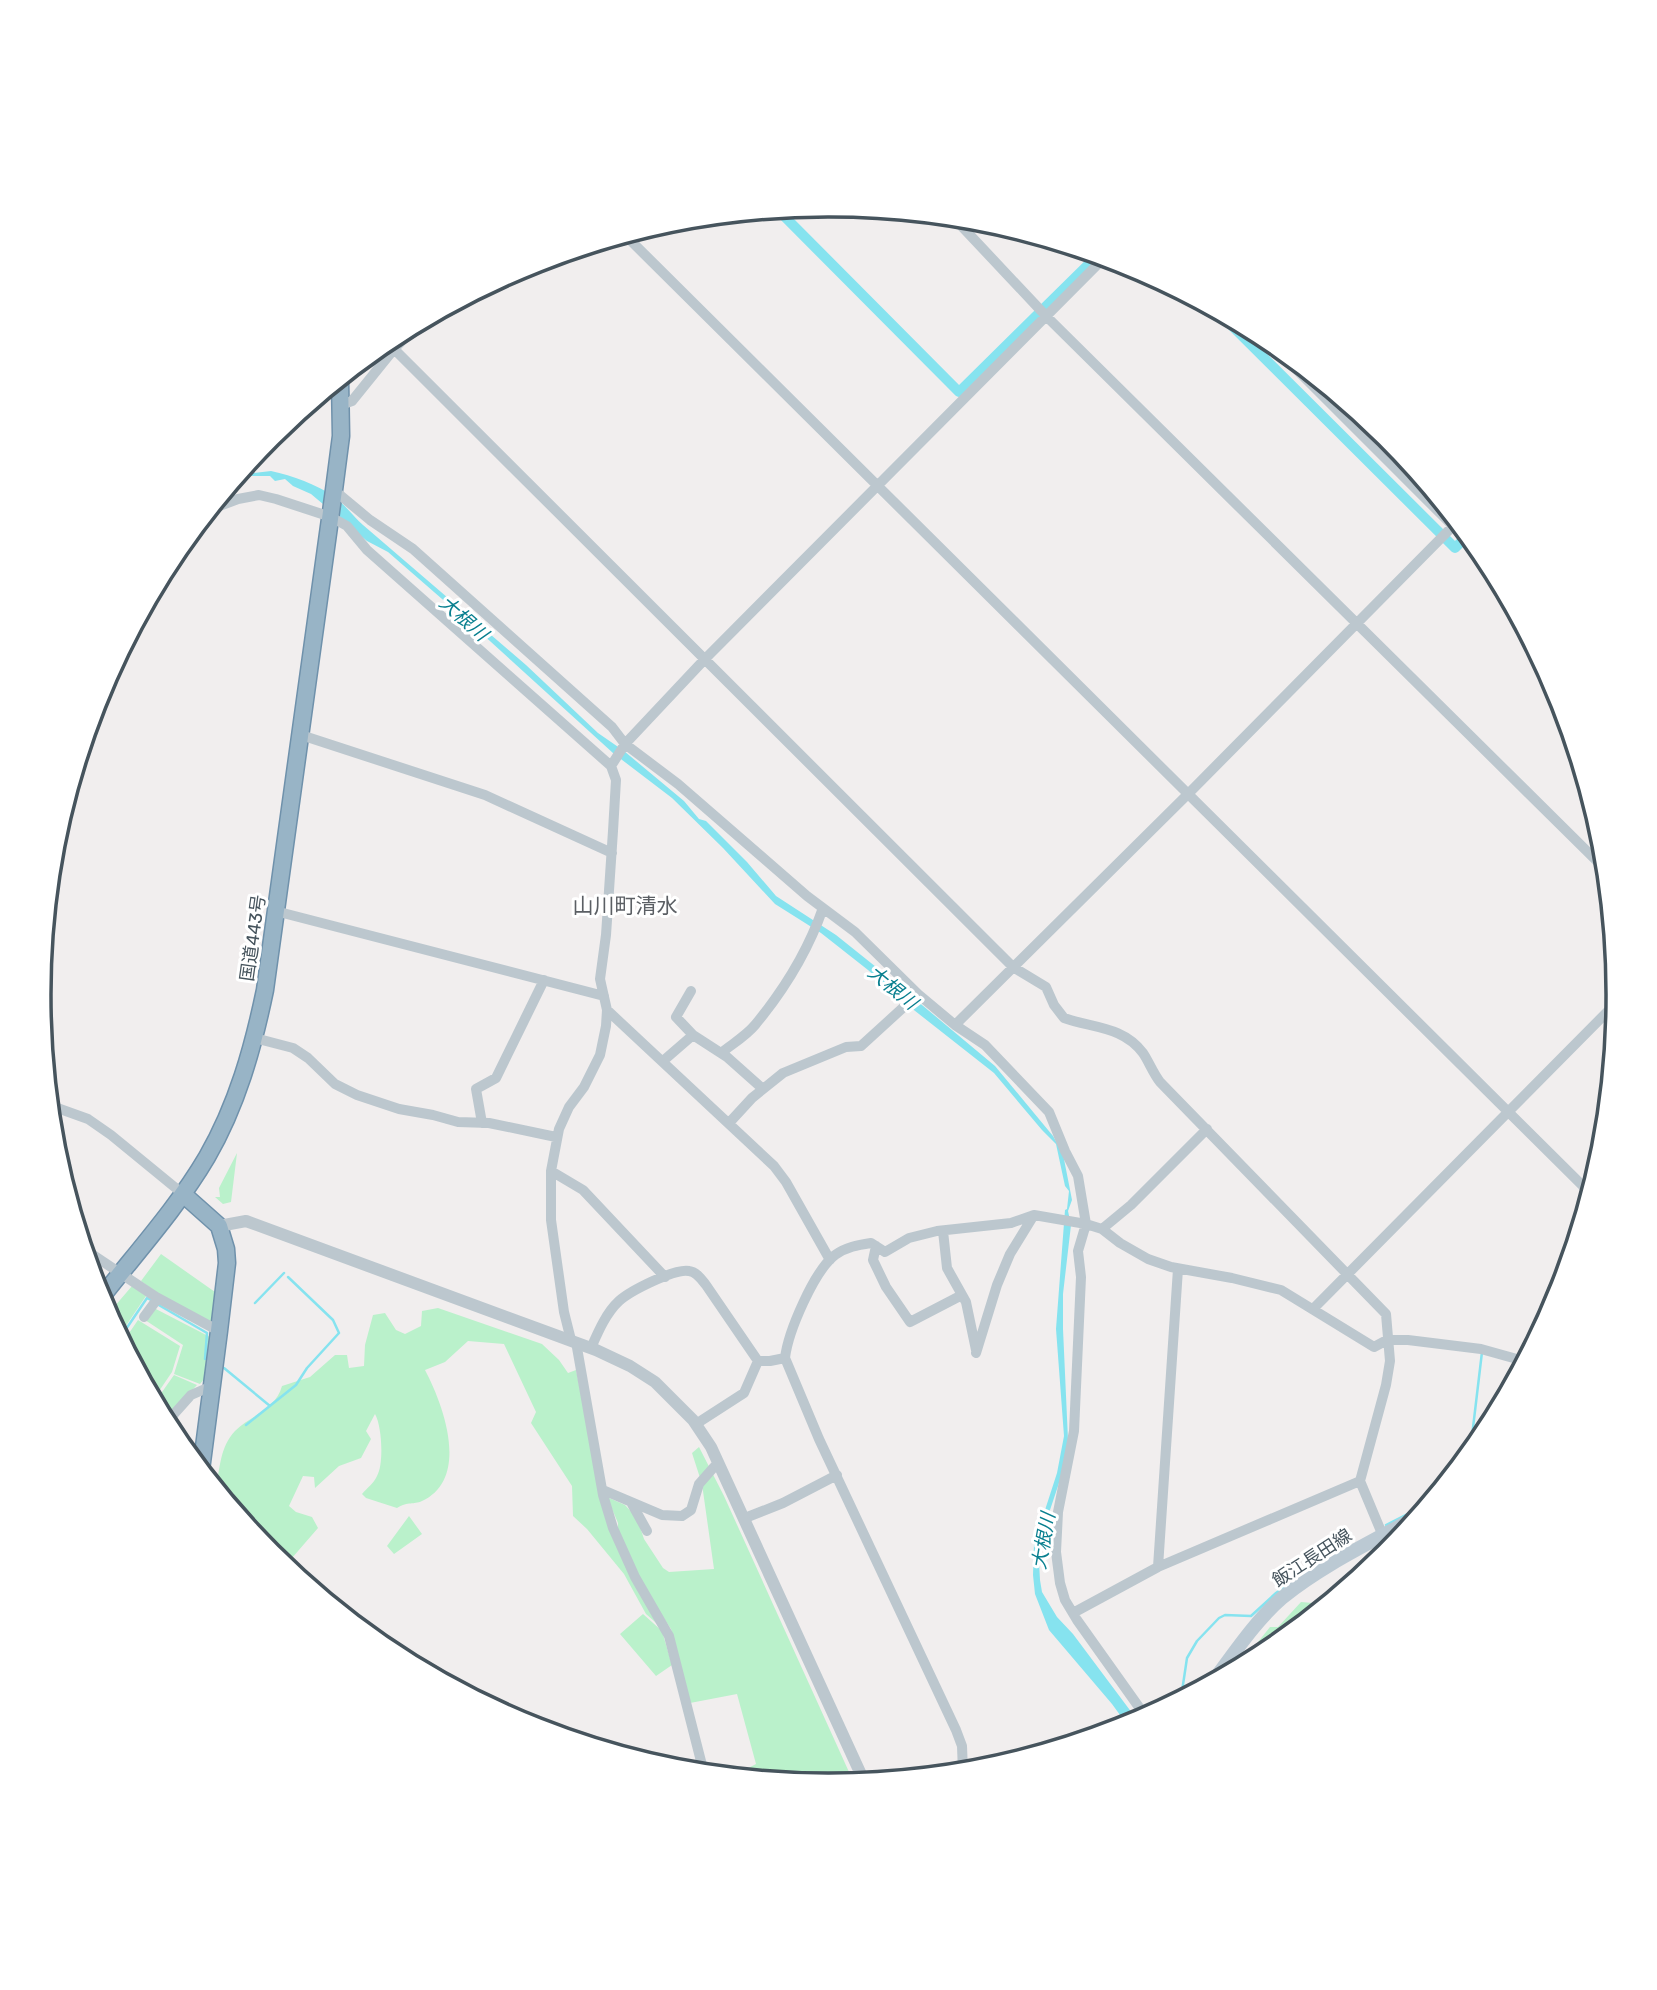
<svg xmlns="http://www.w3.org/2000/svg" width="1657" height="1990" viewBox="0 0 1657 1990" font-family="Rubik,'Noto Sans JP',sans-serif">
	<rect width="100%" height="100%" fill="#f1eeee"/>
	<path fill="#baf1cb" d="M237 1153 231 1202 223 1204 215 1197H220L219 1188Z
		M161 1254 215 1292 212 1324 160 1295 141 1281Z
		M132 1286 146 1296 119 1336 108 1314Z
		M154 1308 210 1337 205 1378 200 1384 174 1374 183 1345 145 1320Z
		M438 1308 542 1344 559 1360 568 1373 576 1370 601 1494 662 1628 646 1614 624 1574 587 1529 573 1516 572 1486 531 1423 536 1412 504 1344 468 1341 445 1362 425 1370C443 1404 471 1478 422 1501 413 1505 409 1501 397 1508L366 1498 362 1494C367 1488 374 1483 377 1476 384 1464 382 1426 375 1414L366 1431 371 1439 361 1458 339 1466 315 1488 314 1477 303 1476 289 1506 296 1512 312 1517 318 1528 285 1566 270 1553 216 1488C220 1468 220 1447 235 1431 250 1416 276 1409 282 1386L310 1377 335 1355H347L349 1368 364 1366 365 1345 373 1315 385 1313 396 1330 405 1334 421 1326 422 1311Z
		M138 1320 180 1346 172 1372 153 1400 123 1342Z
		M174 1375 197 1385 164 1420 155 1402Z
		M699 1447 724 1496 854 1783 828 1785 733 1776 756 1764 737 1694 690 1703 671 1629 644 1588 618 1532V1523L607 1497 625 1505 637 1518 644 1539 663 1568 669 1572 714 1569 702 1484 692 1453Z
		M409 1516 422 1534 394 1554 387 1546Z
		M1301 1602 1325 1604 1264 1654 1258 1642 1270 1627H1278Z
		M643 1614 662 1631 672 1665 656 1676 620 1634Z
		M383 1646 472 1692C498 1698 514 1723 542 1726L543 1730 526 1725Z"/>
	<path fill="#86e3ef" d="M271 471C293 476 316 484 335 497 345 505 354 517 363 525L526 665 598 733 624 751 684 801 699 819 706 821 747 862 776 896 836 935 886 975 905 994 916 1000 995 1066 1053 1136 1063 1154 1072 1200 1068 1211 1071 1225 1063 1294V1329L1068 1440 1060 1480 1044 1528 1039 1562 1040 1580 1042 1592 1057 1617 1073 1634 1138 1721 1128 1726 1112 1704 1049 1630 1035 1594 1033 1575 1034 1544 1057 1473 1064 1436 1056 1329 1065 1210 1067 1209 1069 1191 1065 1186 1056 1144 1042 1130 994 1073 905 1003 868 970 821 933 775 904 723 848 672 798 613 753 480 632 388 552 367 541 311 494 293 486 285 479 275 481 270 476H246L236 478 238 475Z"/>
	<g fill="none" stroke-linecap="round" stroke-linejoin="round">
		<path stroke="#86e3ef" stroke-width="2.5" d="M255 1303 284 1273
			M157 1304 207 1333 205 1359
			M120 1338 147 1298 151 1300
			M224 1368 270 1406
			M246 1425 296 1385 307 1368 339 1333 333 1320 288 1277
			M171 1433 189 1446V1455
			M1470 1453 1482 1352
			M1386 1525 1429 1503
			M1313 1604 1324 1605
			M1181 1698 1187 1658 1197 1641 1219 1618 1225 1615 1251 1616 1276 1593 1286 1586"/>
		<path stroke="#86e3ef" stroke-width="10" d="M778 210 959 392 1098 255
			M1218 312 1455 548 1468 535
			M360 362 365 364 391 337"/>
		<defs>
			<path id="trunk" d="M183 1194 219 1226 226 1249 227 1263 219 1331 201 1470
				M100 1299C136 1253 177 1208 207 1157 237 1105 253 1048 265 990L334 490 341 436 340 379"/>
		</defs>
		<use href="#trunk" stroke="#6f91ab" stroke-width="19"/>
		<path stroke="#bcc7ce" stroke-width="10" d="M953 217 1046 316 1606 870
			M625 235 1590 1193
			M1262 335 1453 526
			M394 349 1013 967 1046 987 1054 1005 1064 1018C1092 1028 1123 1026 1143 1053 1149 1062 1153 1073 1160 1082L1386 1314 1390 1361 1386 1385 1360 1481 1383 1536
			M341 405 352 401 394 349 420 322
			M334 490 370 520 413 549 612 727 625 744 678 784 807 896 855 932 918 994 955 1025 985 1045 1049 1112 1065 1151 1078 1176 1086 1224 1078 1251 1081 1277 1074 1431 1058 1512 1056 1552 1060 1583 1065 1600 1077 1620 1146 1717
			M209 510 238 499 259 495 276 499 331 517 347 526 367 550 611 766 616 780 613 831 606 935 600 979 607 1010 606 1026 600 1055 584 1087 569 1107 559 1129 551 1171V1220L564 1312 571 1340
			M301 735 485 795 612 853
			M611 766 625 744 704 660 1105 257
			M283 913 604 996
			M691 991 676 1017 693 1035
			M607 1010 774 1166 786 1182 830 1260
			M955 1025 1188 794 1457 522
			M255 1038 293 1048 308 1058 335 1084 357 1095 399 1109 433 1115 458 1122 489 1123 556 1137
			M721 1053C732 1044 746 1036 755 1025 784 990 808 951 823 908
			M663 1061 693 1035 727 1057 763 1089
			M49 1105 88 1119 111 1135 183 1194
			M482 1123 476 1089 496 1078 544 980
			M729 1123 752 1098 783 1073 846 1047 861 1046 918 994
			M551 1171 583 1190 665 1277
			M1102 1229 1131 1205 1207 1129
			M943 1231 947 1268 966 1302 976 1350
			M876 1246 873 1260 886 1287 910 1322 962 1295
			M84 1249 156 1297 219 1331
			M1314 1308 1618 1001
			M144 1317 158 1298
			M576 1342 603 1495 613 1528 635 1577 669 1636 704 1773
			M591 1348C598 1332 606 1313 619 1301 630 1291 675 1268 689 1271 697 1272 702 1280 706 1285L758 1361H770L785 1358
			M976 1353 997 1285 1010 1254 1034 1215
			M166 1423 191 1395 212 1386
			M696 1424 744 1393 758 1361
			M603 1490 662 1515 682 1516 691 1510 699 1484 714 1467
			M632 1504 647 1531
			M745 1518 783 1503 837 1475
			M1158 1567 1178 1269
			M1073 1613 1158 1567 1360 1481
			M963 1772 962 1746 956 1730 819 1439 785 1358C788 1332 814 1271 835 1255 846 1247 858 1245 871 1243L885 1252 909 1238 937 1231 1011 1223 1034 1215 1086 1224 1102 1229 1120 1243 1148 1259 1171 1267 1232 1278 1281 1290 1374 1347 1387 1340H1408L1481 1349 1524 1361"/>
		<path stroke="#bcc7ce" stroke-width="12" d="M219 1226 246 1221 596 1350 630 1366 655 1382 693 1420 711 1447 864 1781"/>
		<path stroke="#bbc9d3" stroke-width="14" d="M1214 1680C1235 1652 1256 1620 1283 1597 1324 1564 1372 1542 1418 1516"/>
		<use href="#trunk" stroke="#98b4c6" stroke-width="16"/>
	</g>
	<g text-anchor="middle" stroke-width="6" stroke-linejoin="round" paint-order="stroke">
		<g font-size="18" fill="#46545d" stroke="#fff">
			<text transform="translate(253 938) rotate(-82)" y="6">国道443号</text>
			<text transform="translate(1312 1558) rotate(-33)" y="6">飯江長田線</text>
		</g>
		<g font-size="19" font-style="italic" fill="#087f8f" stroke="#fff">
			<text transform="translate(464 618) rotate(41)" y="7">大根川</text>
			<text transform="translate(893 987) rotate(39)" y="7">大根川</text>
			<text transform="translate(1043 1541) rotate(-80)" y="7">大根川</text>
		</g>
		<g font-size="21" fill="#5b5f64" stroke="#fff">
			<text x="625" y="913">山川町清水</text>
		</g>
	</g>
	<path d="M0 0H1657V1990H0ZM828 217H829A777 777 0 0 1 1606 994V996A777 777 0 0 1 829 1773H828A777 777 0 0 1 51 996V994A777 777 0 0 1 828 217Z" fill="#fff" fill-rule="evenodd"/>
	<path fill="none" stroke="#46545d" stroke-width="3.5" d="M828 217H829A777 777 0 0 1 1606 994V996A777 777 0 0 1 829 1773H828A777 777 0 0 1 51 996V994A777 777 0 0 1 828 217Z"/>
</svg>
